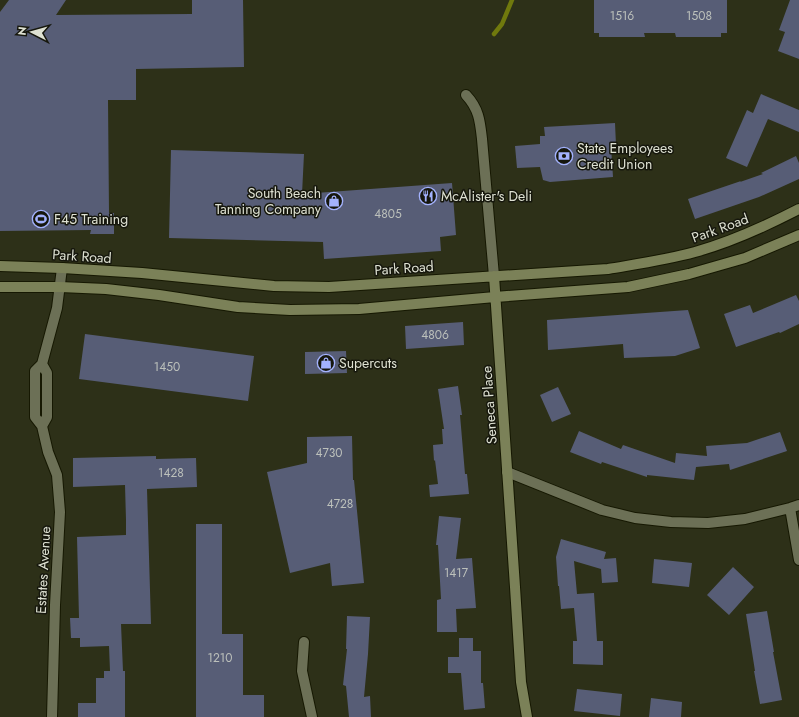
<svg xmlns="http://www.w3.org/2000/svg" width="799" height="717" viewBox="0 0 799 717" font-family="Jost,sans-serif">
	<rect width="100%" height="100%" fill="#2d3018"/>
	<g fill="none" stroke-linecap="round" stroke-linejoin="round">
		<path stroke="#70790d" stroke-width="4.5" d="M494 34 502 24 512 0"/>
	</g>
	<path fill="#575d76" d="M9 0H66L56 15 192 14V0H243L244 67 136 69V100H108L109 213H114V234H90L91 230 0 231V12Z
		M594 0H727V33H721V37H676L675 33H644L645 37H599V33H594Z
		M790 0H799V59L778 51 785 32 779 30Z
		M761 94 799 110V132L768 119 747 167 726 158 747 110 753 113Z
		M615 123 616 145 611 146 613 177 550 182 543 180 540 167 517 168 515 146 540 144V136H545L544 127Z
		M171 150 304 154 302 194 452 183 456 235 440 237 441 251 324 259 323 242 169 238Z
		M796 156 799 163V179L759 197 695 219 688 199 741 181 740 182 763 174 761 173Z
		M796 295 799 301V324L780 333 779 332 736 347 724 314 750 305 753 313Z
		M688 310 700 348 675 356 624 358 623 344 548 350 547 320Z
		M463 322 464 345 406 349 405 326Z
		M85 334 254 356 248 401 79 379Z
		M346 351 347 373 305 374V352Z
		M458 386 462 415H460L465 474H467L469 494 430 497 429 485 438 484 435 460 434 461 433 445 443 444 442 429H444L438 389Z
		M558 387 571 414 552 422 540 395Z
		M579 431 621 449 623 445 675 463 676 453 707 456 706 446 747 443 780 432 787 451 730 470 729 464 696 467 694 480 647 475V477L602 462 601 464 570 452Z
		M352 436 353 480H354L364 583 332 586 330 563 290 573 267 472 307 463V437Z
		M156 456V459L196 458 197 487 147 489 151 624H121L123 671H125V717H78V703H96V678H104V671H110L109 646 80 647V638H71L70 618H79L77 537 126 535V520L125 485 73 487V458Z
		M439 516 461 518 456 559 472 558 476 608 456 609 457 632H437V600L441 599 438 545H436Z
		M196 524H222V634H243V695H264V717H196Z
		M561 539 606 552 604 559 616 558 618 582 602 583 601 569 574 561 577 594 594 593 597 641H603V665L573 664V641H577L574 608 561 609 559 586H558L556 557Z
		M654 559 692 563 689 587 652 583Z
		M733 567 754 587 729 615 707 595Z
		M767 611 774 652H773L782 700 760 704 754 671H755L746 614Z
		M347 616 370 617 368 654 364 697 370 696 371 717H349L346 686 343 685 347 649H346Z
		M459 638H473V651H481V683H483L485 708 464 710 461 673H448V657H459Z
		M577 689 622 694 620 716 574 711Z
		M651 698 682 702 681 717H649Z"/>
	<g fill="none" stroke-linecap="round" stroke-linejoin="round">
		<defs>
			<path id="street" d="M466 95C479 109 480 121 482 139L494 276
				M42 426 47 417V373L42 364
				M507 472 602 510 635 518 671 522 708 523 745 519 790 508 799 505
				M790 508 799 560
				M304 642 302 671 312 717
				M52 717 55 605 60 512 57 475 48 452 42 426 35 417V371L42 364 57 308 62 268"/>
			<path id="secondary" d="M0 266 62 268 142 273 274 286 329 287 608 269C637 264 666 260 695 252 731 242 766 226 799 209
				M494 276 515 587 521 682 527 717
				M0 287H60L106 289 159 295 238 307 290 310 359 309 495 297 628 287 689 274 745 258 799 235"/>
		</defs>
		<use href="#street" stroke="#161802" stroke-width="12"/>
		<use href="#secondary" stroke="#161802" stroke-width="12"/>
		<use href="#street" stroke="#6c7056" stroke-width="10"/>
		<use href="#secondary" stroke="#7b8158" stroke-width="10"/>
	</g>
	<defs>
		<symbol id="bank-ring" viewBox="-11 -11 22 22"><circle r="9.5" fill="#16170d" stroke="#a3b2fd" stroke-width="1.5"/><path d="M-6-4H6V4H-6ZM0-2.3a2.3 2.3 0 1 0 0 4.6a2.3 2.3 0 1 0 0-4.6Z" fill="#a3b2fd"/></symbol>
		<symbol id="restaurant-ring" viewBox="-11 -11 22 22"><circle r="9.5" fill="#16170d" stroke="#a3b2fd" stroke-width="1.5"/><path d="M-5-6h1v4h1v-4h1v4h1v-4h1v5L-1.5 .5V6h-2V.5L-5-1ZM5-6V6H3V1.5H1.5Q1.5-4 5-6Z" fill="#a3b2fd"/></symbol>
		<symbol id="shop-ring" viewBox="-11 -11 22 22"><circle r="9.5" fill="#16170d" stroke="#a3b2fd" stroke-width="1.5"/><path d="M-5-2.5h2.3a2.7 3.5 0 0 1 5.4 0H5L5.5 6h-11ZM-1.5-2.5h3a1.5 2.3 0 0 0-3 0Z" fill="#a3b2fd"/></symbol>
		<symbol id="stadium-ring" viewBox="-11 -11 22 22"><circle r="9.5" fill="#16170d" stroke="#a3b2fd" stroke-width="1.5"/><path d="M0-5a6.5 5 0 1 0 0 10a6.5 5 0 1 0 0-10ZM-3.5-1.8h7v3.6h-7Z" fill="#a3b2fd"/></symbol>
	</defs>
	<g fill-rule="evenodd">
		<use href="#bank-ring" x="554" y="146" width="20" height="20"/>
		<use href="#restaurant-ring" x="418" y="186" width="20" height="20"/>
		<use href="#shop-ring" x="324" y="191" width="20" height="20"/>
		<use href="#stadium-ring" x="31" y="209" width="20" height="20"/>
		<use href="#shop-ring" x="316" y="353" width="20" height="20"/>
	</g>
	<g text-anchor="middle" stroke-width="3" stroke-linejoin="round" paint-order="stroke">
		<g font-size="12" fill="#bcc0bb">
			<text x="622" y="20">1516</text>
			<text x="699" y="20">1508</text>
			<text x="388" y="218">4805</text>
			<text x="435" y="339">4806</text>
			<text x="167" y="371">1450</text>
			<text x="329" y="457">4730</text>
			<text x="171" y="477">1428</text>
			<text x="340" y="508">4728</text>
			<text x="456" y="577">1417</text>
			<text x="220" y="662">1210</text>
		</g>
		<g font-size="14" fill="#dee1d2" stroke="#16170d" text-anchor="start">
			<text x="577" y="153">State Employees<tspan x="577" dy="16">Credit Union</tspan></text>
			<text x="321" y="198" text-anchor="end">South Beach<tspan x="321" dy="16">Tanning Company</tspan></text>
			<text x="441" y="201">McAlister's Deli</text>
			<text x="54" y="224">F45 Training</text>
			<text x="339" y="368">Supercuts</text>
		</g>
		<g font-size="14" fill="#dee1d2" stroke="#16170d">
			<text transform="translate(720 228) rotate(-20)" y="5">Park Road</text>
			<text transform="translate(82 256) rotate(4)" y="5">Park Road</text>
			<text transform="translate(404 268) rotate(-4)" y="5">Park Road</text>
			<text transform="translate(489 405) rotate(-94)" y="5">Seneca Place</text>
			<text transform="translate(43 570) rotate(-87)" y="5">Estates Avenue</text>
		</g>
	</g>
	<g transform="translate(32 32) rotate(276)" stroke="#16170d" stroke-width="3" paint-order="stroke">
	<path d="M0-3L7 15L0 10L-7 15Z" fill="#dee1d2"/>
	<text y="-6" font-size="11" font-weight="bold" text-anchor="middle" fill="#dee1d2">N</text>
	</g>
</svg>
